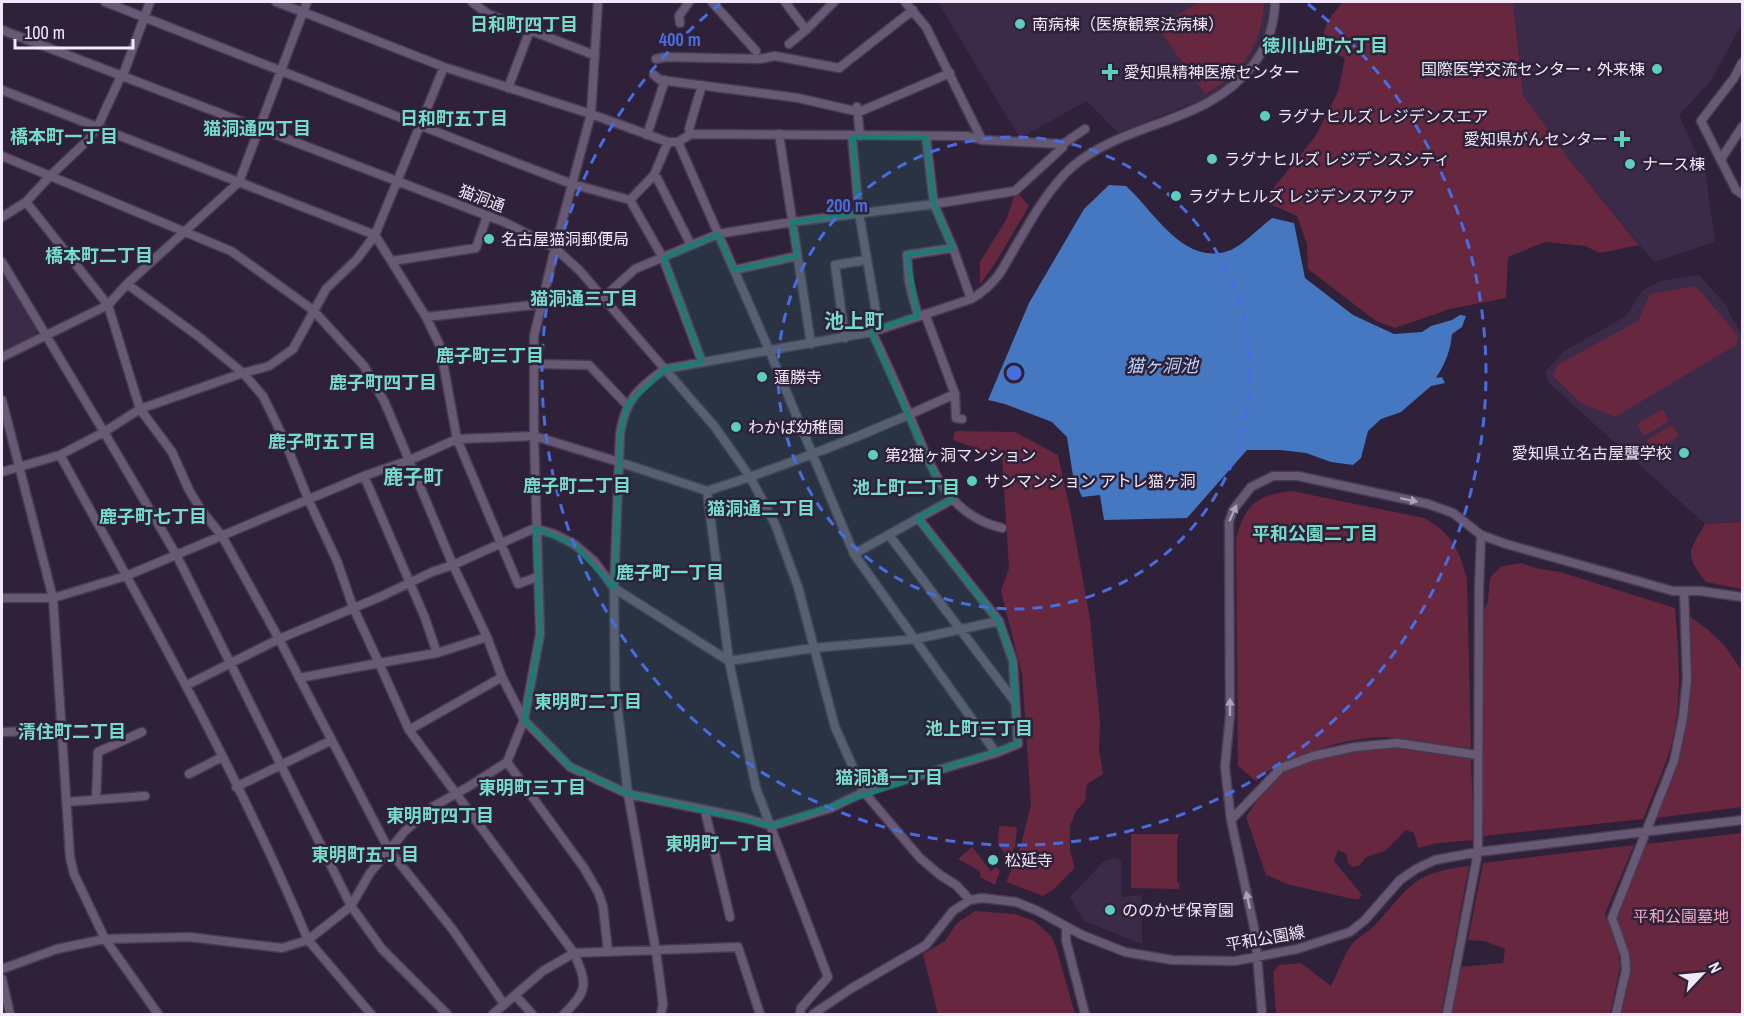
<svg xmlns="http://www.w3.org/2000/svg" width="1744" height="1016" viewBox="0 0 1744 1016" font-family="'Archivo Narrow','Noto Sans JP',sans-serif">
	<rect width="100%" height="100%" fill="#2e2139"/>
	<path fill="#3b2b48" d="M938 2H1269V8L1266 29 1256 50 1247 65 1234 80 1206 98 1118 133 1087 101 1020 138Z
		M1513 2H1742V23L1711 81 1679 115 1706 175 1715 242 1654 262 1572 163 1523 95Z
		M2 270 37 331 35 335 2 352Z
		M1699 275 1726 305 1731 317 1742 334V522L1705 524 1549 383 1545 372 1563 352 1626 316 1642 291 1660 281Z
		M1113 858 1121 860V897L1142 895V944L1084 921 1070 897 1103 862Z"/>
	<path fill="#67273f" d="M1200 2H1264C1264 28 1251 61 1229 78 1222 84 1213 89 1205 94L1162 34 1159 25Z
		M1343 2H1513L1523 95 1572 163 1639 245 1600 253 1585 246 1545 242 1508 257 1506 298 1450 309 1395 328 1376 321 1308 269 1307 244 1297 216 1263 201 1315 137 1338 92 1345 58 1320 45 1328 20Z
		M1016 191 1029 206 996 262 980 284V262L1006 220Z
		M1696 286 1738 336 1736 345 1615 417 1581 403 1553 376 1557 365 1638 321 1650 294Z
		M1663 409 1669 421 1644 436 1637 424Z
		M1672 425 1679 436 1653 451 1646 440Z
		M955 431 1015 432 1058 455 1071 514 1090 619 1100 722 1099 748 1103 774 1087 784 1085 801 1076 811 1070 826V851L1075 868 1054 889 1043 896 1006 882 1020 849 1031 804 1022 674 1001 591 1009 568 1002 457 953 440Z
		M1292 491 1424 518C1452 533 1459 550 1467 579L1471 748C1443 745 1415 739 1387 737 1353 736 1280 756 1256 781L1238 766 1236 539C1245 504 1257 495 1292 491Z
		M1742 522V589L1706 582C1684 553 1688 554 1705 524Z
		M1520 563 1540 569 1560 572 1675 608C1679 659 1684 710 1667 759 1660 779 1651 799 1643 819L1483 836 1481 617 1488 601 1490 578 1500 567Z
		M1689 616 1706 628 1725 646 1742 671V807L1656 818 1675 765Z
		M1392 748 1471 759 1474 840 1438 843 1418 848 1414 833 1406 830 1385 851 1366 857 1359 866 1353 867 1348 863 1346 854 1338 850 1334 861 1362 895 1358 900 1290 885 1266 875 1246 817C1256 802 1268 785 1282 774 1307 756 1362 751 1392 748Z
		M999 826 1017 827 1015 848 1007 857 998 844Z
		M1742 833V1014H1622C1620 996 1630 977 1628 957 1627 941 1618 927 1616 911L1646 844Z
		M1131 834H1179L1177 841V882L1180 883 1179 889 1131 888Z
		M1634 845 1605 914 1619 954 1620 967 1610 1014H1451L1460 967 1503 963 1505 949 1484 941 1468 940 1483 863Z
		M972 847 991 871 996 867 1000 871 995 885 980 877V871L958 859Z
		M1469 866 1441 1014H1276L1273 972 1279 965 1301 963 1331 986C1338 973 1343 956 1352 944 1356 939 1371 930 1377 923 1412 884 1413 873 1469 866Z
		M975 911 1015 914 1034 921 1051 936 1056 947 1075 1014H938L923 954 945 941 957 923Z"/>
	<path fill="#4578c1" d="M1109 185 1126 186C1155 212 1184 268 1231 250 1241 246 1262 226 1272 218L1294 223 1305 278 1353 315 1394 334 1422 332 1431 326 1452 320 1460 315 1466 316 1462 327 1452 334C1450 352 1446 362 1436 378L1442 377 1445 383 1431 386 1401 412 1381 419 1368 431 1361 458 1353 465 1331 462 1306 453 1280 450H1247L1187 518 1104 520 1100 495 1082 497 1073 476 1067 437 1052 422 1005 404 988 400 1029 303 1084 209Z"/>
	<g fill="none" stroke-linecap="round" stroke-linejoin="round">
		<defs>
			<path id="minor" d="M105 2 501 157 572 184 630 200 663 258 702 362
				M276 2 303 12
				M472 2 488 14 594 55
				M712 2 756 51
				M785 2 806 30 834 2
				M905 2 926 27 982 140
				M303 12 307 2
				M680 23 679 16 689 2
				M2 30 504 222 555 248 580 271 715 427 750 477 775 524 798 587 835 727 864 792 920 858 940 875 956 885 970 900
				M789 44 806 30
				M656 59 666 57 760 59 775 56 839 68 913 10
				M1742 63 1734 78 1701 121 1736 190 1742 194
				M123 75 150 2
				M654 75 660 80 798 98 859 112 950 73
				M508 88 530 30
				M2 90 375 235 426 317 440 346 457 439 518 584 537 577
				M857 107 860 136
				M691 134 689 129 702 85
				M779 134 811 344
				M647 135 665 80
				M852 137 859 213 879 329
				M926 137 934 204 1015 191 1063 147V144L1085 129
				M678 142 691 134 968 136 982 140 1063 144
				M2 156 231 251 313 310 364 366 385 403 453 565 432 572 380 597 279 639 187 685
				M1721 159 1742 127
				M654 175 657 178 691 245
				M630 200 654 175 668 142
				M26 202 108 305 140 409 172 452 189 490 201 510 222 536 279 639 389 850 453 930 504 1004
				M2 217 26 202 50 176 88 140 97 128 122 74
				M953 248 971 299
				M392 261 476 248 487 216
				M2 262 104 432 177 556 351 906 382 949 447 1014
				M734 270 797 256
				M127 284 198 336 243 373 263 396 284 439 309 501 337 561 353 607 379 663 437 653 487 637 502 677 524 720 570 767 628 794 745 818 772 826 831 808 864 792 996 753 854 554 770 352 678 142H668L591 114 444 67
				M603 298 635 269 718 234 792 222 934 204 953 248 907 255 909 282 918 316
				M925 314 955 394 956 418 962 419
				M426 317 542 304
				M872 332C885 360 898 388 910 417 931 465 944 514 1002 528
				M845 338 835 265 866 260
				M2 357 108 305 127 284 239 182 303 12 444 67 375 235 357 259 326 289 293 349 269 366 243 373 140 409 104 432 60 455 2 472
				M534 364 589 365 627 405
				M2 400 53 598H2
				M60 455C147 614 238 772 308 940L351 906 370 873 405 831 434 806 468 787 507 762 584 868 598 892 603 906 608 952
				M364 476 425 618 437 653
				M707 491C792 464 875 431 955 394
				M918 518 999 621 1013 661 1018 744 996 753
				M889 535 1015 702
				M854 554 953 499
				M487 637 453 565 535 528 554 534 574 544 594 561 614 588 729 661 813 648 916 639 999 621
				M299 678 379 663 409 730 574 953C587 983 589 990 564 1014
				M409 730 502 677
				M2 732 62 730
				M507 762 524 720 540 634 534 436 619 462 707 491 729 661 756 788 828 977 801 1008 800 1014
				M189 774 222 757
				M236 787 332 740
				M96 800 98 752 142 732
				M66 802 145 796
				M705 811 730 917
				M1231 820 1281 768 1313 756 1355 747 1397 743 1478 755
				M1066 928V940L1085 1014
				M2 969 57 949 105 939 158 1014
				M2 979 10 1014
				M515 995 532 1014
				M371 1014 308 940 282 948 189 937 105 939 74 874 70 857 53 598 126 576 364 476 410 460 457 439 534 436V336L555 248 591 114 598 2
				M493 1014 543 971 574 953 738 947 760 1014
				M661 1014 663 1004 656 951 628 794 615 687 614 588 620 434C625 400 638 388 665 369L872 332 971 299C984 292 992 284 1000 273 1021 239 1042 194 1072 167 1127 120 1207 125 1253 65 1268 45 1274 26 1275 2
				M813 1014 852 988 926 945 953 911 970 900 982 898 1016 902 1038 911 1082 935 1125 952 1172 960 1235 961 1297 949 1350 932 1365 920 1400 880 1416 869 1435 860 1478 852 1742 820
				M1262 1014 1255 932 1231 820 1225 767 1230 715 1229 522 1233 510 1251 487 1273 476H1298L1428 504 1453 513 1481 535 1506 544 1673 591H1700L1742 597
				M1447 1014 1478 852 1479 590 1481 535
				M1616 1014 1626 970 1625 955 1612 918 1674 761 1683 717 1687 679 1684 591"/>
		</defs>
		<use href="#minor" stroke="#463b4f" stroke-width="11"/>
		<use href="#minor" stroke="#675974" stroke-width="8"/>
	</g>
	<defs><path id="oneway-solid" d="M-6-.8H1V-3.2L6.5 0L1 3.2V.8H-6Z" transform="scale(1.5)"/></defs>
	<g fill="#aca1b6">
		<use href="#oneway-solid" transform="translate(1409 500) rotate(12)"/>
		<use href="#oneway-solid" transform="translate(1233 513) rotate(-66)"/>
		<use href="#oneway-solid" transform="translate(1230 707) rotate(-90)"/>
		<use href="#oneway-solid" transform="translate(1248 900) rotate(-102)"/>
	</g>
	<path fill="#1a7c75" fill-opacity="0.2" stroke="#1a7c75" stroke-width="4.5" stroke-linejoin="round" d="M852 137H926L934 204 953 248 907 255 918 316 871 331 936 478 953 499 918 518 999 621 1013 661 1018 744 772 826 628 794 570 767 524 720 540 634 535 528 574 544 614 588 620 434 627 405 665 369 702 362 663 258 718 234 734 270 797 256 792 222 859 213Z"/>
	<g fill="none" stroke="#476ddf" stroke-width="3" stroke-dasharray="10 8">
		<circle cx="1014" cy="373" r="236"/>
		<path d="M1308 4A472 472 0 1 1 720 4"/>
	</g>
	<g fill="#5ccebb" stroke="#2e2139" stroke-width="2">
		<circle cx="1020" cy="24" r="6"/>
		<circle cx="1657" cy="69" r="6"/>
		<path d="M1107 63h6v6h6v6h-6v6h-6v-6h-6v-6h6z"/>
		<circle cx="1265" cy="116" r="6"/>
		<path d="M1619 130h6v6h6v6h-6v6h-6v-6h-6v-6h6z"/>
		<circle cx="1212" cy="159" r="6"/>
		<circle cx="1630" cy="164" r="6"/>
		<circle cx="1176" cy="196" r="6"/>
		<circle cx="489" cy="239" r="6"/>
		<circle cx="762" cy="377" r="6"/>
		<circle cx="736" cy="427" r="6"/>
		<circle cx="1684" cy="453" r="6"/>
		<circle cx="873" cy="455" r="6"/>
		<circle cx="972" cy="481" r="6"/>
		<circle cx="993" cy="860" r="6"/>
		<circle cx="1110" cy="910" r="6"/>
	</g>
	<g text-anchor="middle" stroke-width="5" stroke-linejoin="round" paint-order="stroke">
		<g font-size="16" fill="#f1e9f9" stroke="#2e2139" text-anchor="start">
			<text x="1032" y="30">南病棟（医療観察法病棟）</text>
			<text x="1645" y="75" text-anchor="end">国際医学交流センター・外来棟</text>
			<text x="1124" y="78">愛知県精神医療センター</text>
			<text x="1277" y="122">ラグナヒルズ レジデンスエア</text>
			<text x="1608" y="145" text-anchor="end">愛知県がんセンター</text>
			<text x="1224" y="165">ラグナヒルズ レジデンスシティ</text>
			<text x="1642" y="170">ナース棟</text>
			<text x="1188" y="202">ラグナヒルズ レジデンスアクア</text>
			<text x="501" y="245">名古屋猫洞郵便局</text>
			<text x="774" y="383">蓮勝寺</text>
			<text x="748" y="433">わかば幼稚園</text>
			<text x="1672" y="459" text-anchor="end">愛知県立名古屋聾学校</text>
			<text x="885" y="461">第2猫ヶ洞マンション</text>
			<text x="984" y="487">サンマンション アトレ猫ヶ洞</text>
			<text x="1005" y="866">松延寺</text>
			<text x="1122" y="916">ののかぜ保育園</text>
		</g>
		<g font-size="16" fill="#f1e9f9" stroke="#2e2139">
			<text transform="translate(482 198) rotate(21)" y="6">猫洞通</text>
			<text transform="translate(1265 938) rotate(-10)" y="6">平和公園線</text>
		</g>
		<g font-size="16" fill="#f5a9c0" stroke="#2e2139">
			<text x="1681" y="922">平和公園墓地</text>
		</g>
		<g font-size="18" font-weight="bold" fill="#76dcca" stroke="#2e2139">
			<text x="524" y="31">日和町四丁目</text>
			<text x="1325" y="52">徳川山町六丁目</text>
			<text x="454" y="125">日和町五丁目</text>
			<text x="257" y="135">猫洞通四丁目</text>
			<text x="64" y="143">橋本町一丁目</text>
			<text x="99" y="262">橋本町二丁目</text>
			<text x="584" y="305">猫洞通三丁目</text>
			<text x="490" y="362">鹿子町三丁目</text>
			<text x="383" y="389">鹿子町四丁目</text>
			<text x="322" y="448">鹿子町五丁目</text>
			<text x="577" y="492">鹿子町二丁目</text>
			<text x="906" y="494">池上町二丁目</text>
			<text x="761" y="515">猫洞通二丁目</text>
			<text x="153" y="523">鹿子町七丁目</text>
			<text x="1315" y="540">平和公園二丁目</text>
			<text x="670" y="579">鹿子町一丁目</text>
			<text x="588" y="708">東明町二丁目</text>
			<text x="979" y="735">池上町三丁目</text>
			<text x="72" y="738">清住町二丁目</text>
			<text x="889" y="784">猫洞通一丁目</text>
			<text x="532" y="794">東明町三丁目</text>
			<text x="440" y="822">東明町四丁目</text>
			<text x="719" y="850">東明町一丁目</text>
			<text x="365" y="861">東明町五丁目</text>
		</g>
		<g font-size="18" font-style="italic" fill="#b8d4fb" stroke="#2e2139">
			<text x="1162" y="372">猫ヶ洞池</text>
		</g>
		<g font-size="20" font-weight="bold" fill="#76dcca" stroke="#2e2139">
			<text x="854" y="328">池上町</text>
			<text x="413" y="484">鹿子町</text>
		</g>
	</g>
	<circle cx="1014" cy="373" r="9" fill="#476ddf" stroke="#2e2139" stroke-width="3"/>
	<g font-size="18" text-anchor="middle" font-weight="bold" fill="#476ddf" stroke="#2e2139" stroke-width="5" stroke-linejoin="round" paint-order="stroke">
		<text x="680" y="46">400 m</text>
		<text x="847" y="212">200 m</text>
	</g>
	<rect width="1744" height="1016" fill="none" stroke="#f1e9f9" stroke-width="6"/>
	<g transform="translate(1702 974) rotate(64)" stroke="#2e2139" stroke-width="4.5" paint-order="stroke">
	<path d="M0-4.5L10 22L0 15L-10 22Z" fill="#f1e9f9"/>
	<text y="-9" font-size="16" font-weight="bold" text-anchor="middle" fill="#f1e9f9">N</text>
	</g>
	<path d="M15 39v9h118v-9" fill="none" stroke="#f1e9f9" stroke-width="3"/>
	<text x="24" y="39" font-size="18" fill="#f1e9f9" stroke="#2e2139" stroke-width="4.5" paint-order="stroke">100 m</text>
</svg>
